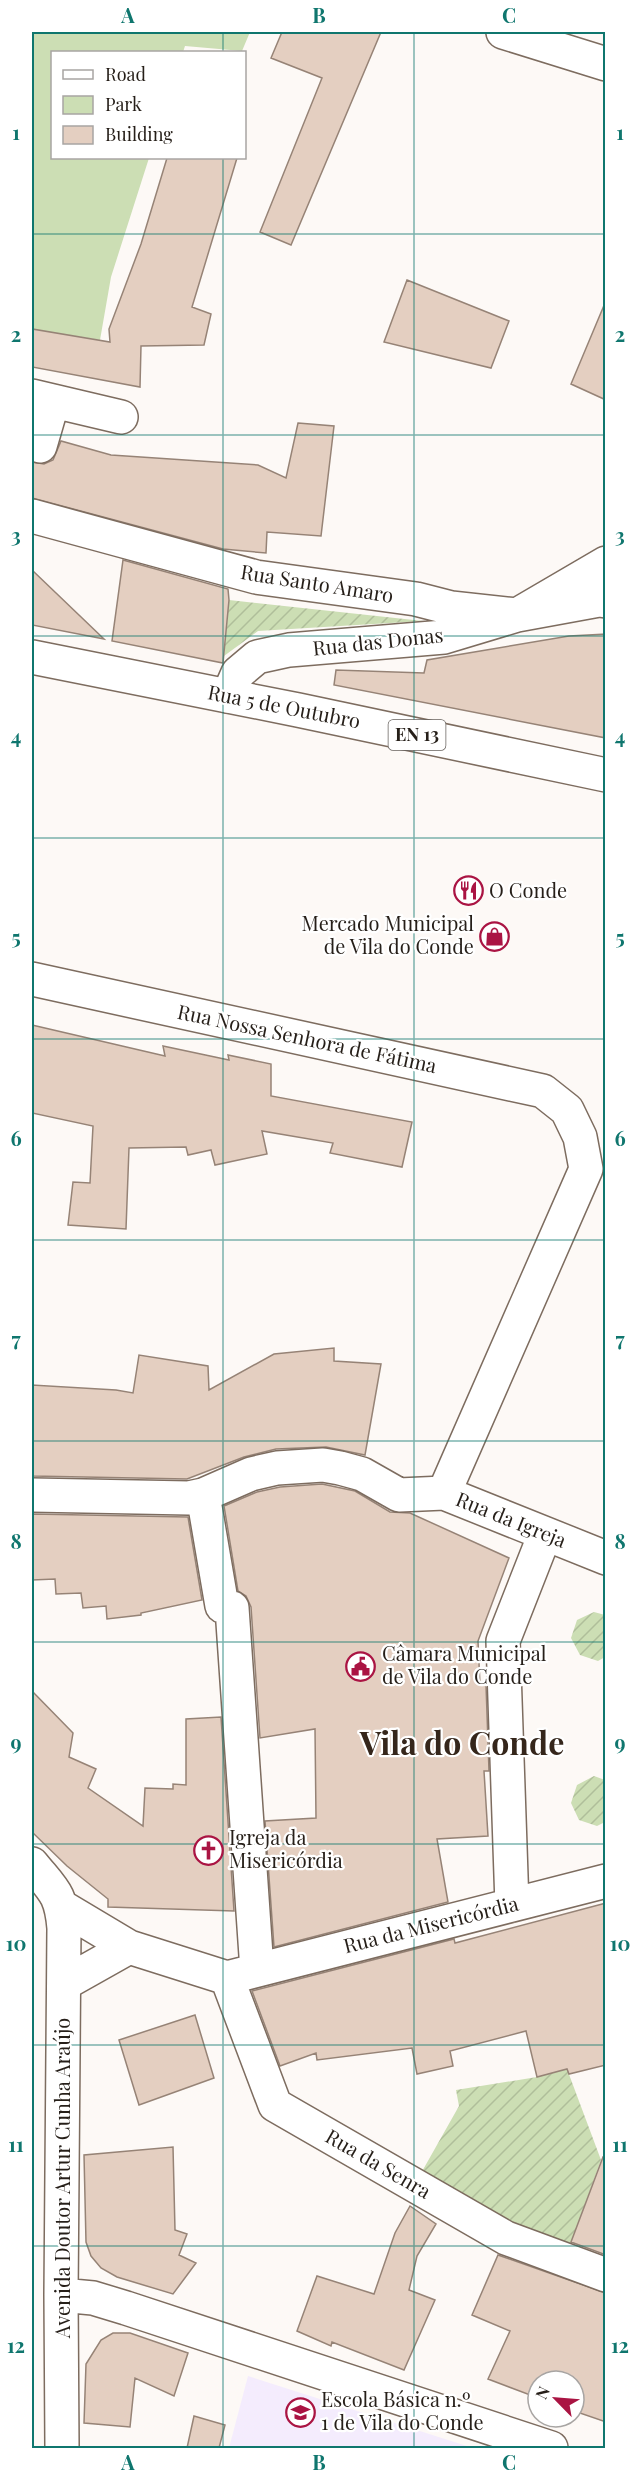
<svg xmlns="http://www.w3.org/2000/svg" width="637" height="2480" viewBox="0 0 637 2480" font-family="'Playfair Display',serif">
	<defs>
		<pattern id="garden-furrows" width="10" height="10" patternUnits="userSpaceOnUse" patternTransform="scale(1.5)"><rect width="10" height="10" fill="#ccdeb4"/><path d="M-1 1l2-2M0 10L10 0M9 11l2-2" fill="none" stroke="#afbe9a"/></pattern>
	</defs>
	<rect width="100%" height="100%" fill="#fdf9f6"/>
	<path fill="#f4ecfd" d="M248 2376 473 2448H229Z"/>
	<path fill="#ccdeb4" d="M32 32H250L242 51 185 46 183 52H52V158H149L111 277 100 340 32 329Z"/>
	<path fill="url(#garden-furrows)" d="M229 600 423 621 258 631 224 656Z
		M594 1612 605 1615V1657L598 1661 580 1655 571 1638 577 1620Z
		M594 1776 605 1780V1822L597 1826 579 1820 571 1803 577 1785Z
		M567 2069 601 2160 567 2254 420 2175 459 2106 456 2090 537 2077Z"/>
	<path fill="#e4cfc1" stroke="#968376" stroke-width="1.5" d="M282 32H381L291 245 260 232 322 78 271 58Z
		M167 158H237L192 307 211 314 204 345 141 346 140 387 32 367V329L110 342 109 329 141 244Z
		M407 280 509 321 491 368 384 342Z
		M605 303H606V400L571 384Z
		M298 423 334 426 321 536 267 532 266 553 223 549 32 498V462L44 464 53 460 61 441 111 455 258 465 286 478Z
		M123 560 228 589 229 600 223 663 112 641Z
		M32 570 104 639 32 625Z
		M606 634V738L334 685 336 670 424 673 427 660 569 636Z
		M32 1025 165 1056 163 1046 229 1060 228 1055 271 1064V1096L412 1122 402 1167 330 1153 333 1143 262 1131 267 1154 215 1165 211 1150 188 1155 186 1147 129 1148 126 1229 68 1225 73 1182 90 1183 93 1126 32 1113Z
		M334 1348V1361L381 1364 365 1455 326 1447 276 1449 244 1457 187 1479 32 1476V1385L116 1390 133 1393 139 1355 208 1366 209 1390 274 1354Z
		M322 1484 355 1491 390 1512 410 1513 509 1558 478 1641 480 1685H486L489 1771H484L488 1836 437 1839 448 1902 274 1947 265 1821 316 1818 315 1729 260 1738 251 1607 246 1596 238 1591 224 1506 257 1492 280 1487Z
		M32 1514 188 1517 202 1600 141 1613V1615L107 1619 106 1606 83 1608 81 1593 56 1594 55 1579 32 1580Z
		M32 1691 73 1733 69 1757 96 1769 88 1788 143 1826 145 1788 173 1789V1784L186 1785V1719L221 1717 234 1911 108 1907V1899L67 1866 32 1832Z
		M606 1903V2065L569 2074 567 2069 537 2077 526 2031 450 2051 453 2066 417 2074 412 2048 317 2060 316 2053 280 2066 252 1991 454 1939 455 1943Z
		M195 2015 214 2078 139 2105 119 2040Z
		M173 2147 175 2230 187 2234 179 2255 196 2263 173 2294 117 2277 101 2268 91 2256 86 2242 84 2155Z
		M603 2157 606 2158V2255L571 2242Z
		M410 2206 436 2224 417 2256 409 2290 435 2300 404 2370 332 2342 331 2346 297 2331 317 2276 374 2294 395 2233Z
		M498 2255 606 2293V2422L574 2411V2381H538V2398L488 2379 510 2331 472 2315Z
		M113 2333H130L188 2353 174 2396 135 2378 130 2427 84 2423 86 2364 101 2340Z
		M194 2416 225 2425 219 2448H187Z"/>
	<g fill="none" stroke-linecap="round" stroke-linejoin="round">
		<defs>
			<path id="minor" d="M503 32 606 64
				M32 396 121 417
				M40 446 53 401
				M32 516 256 577 416 599 451 608 517 615 599 600 606 601
				M228 696 238 673 257 657 289 650 444 637 517 615 606 563
				M32 979 543 1091 567 1110 580 1137 586 1169 444 1493
				M32 1495 189 1498 203 1495 251 1474 277 1468 323 1465 340 1468 362 1474 399 1495 444 1493 606 1558
				M203 1495 222 1606 232 1608 257 1970
				M32 1864C53 1890 61 1893 64 1928L61 2295 62 2448
				M512 1905 503 1641 545 1534
				M62 1907 129 1947 227 1978 606 1881
				M227 1978 275 2105 506 2238 606 2275
				M65 1983 129 1947
				M61 2295 93 2298 126 2308 551 2448"/>
			<path id="major" d="M32 657 298 710 606 775"/>
		</defs>
		<use href="#minor" stroke="#7d6c5f" stroke-width="36"/>
		<use href="#major" stroke="#7d6c5f" stroke-width="36"/>
		<use href="#minor" stroke="#fff" stroke-width="33"/>
		<use href="#major" stroke="#fff" stroke-width="33"/>
	</g>
	<path fill="none" stroke="#0f766e" stroke-width="1.5" stroke-opacity="0.55" d="M223 32V52M414 32V2448M223 158V2448M32 234H606M32 435H606M32 636H606M32 838H606M32 1039H606M32 1240H606M32 1441H606M32 1642H606M32 1844H606M32 2045H606M32 2246H606"/>
	<defs>
		<symbol id="restaurant-ring" viewBox="-11 -11 22 22"><circle r="9.5" fill="#fff" stroke="#aa1443" stroke-width="1.5"/><path d="M-5-6h1v4h1v-4h1v4h1v-4h1v5L-1.5 .5V6h-2V.5L-5-1ZM5-6V6H3V1.5H1.5Q1.5-4 5-6Z" fill="#aa1443"/></symbol>
		<symbol id="shop-ring" viewBox="-11 -11 22 22"><circle r="9.5" fill="#fff" stroke="#aa1443" stroke-width="1.5"/><path d="M-5-2.5h2.3a2.7 3.5 0 0 1 5.4 0H5L5.5 6h-11ZM-1.5-2.5h3a1.5 2.3 0 0 0-3 0Z" fill="#aa1443"/></symbol>
		<symbol id="civic-ring" viewBox="-11 -11 22 22"><circle r="9.5" fill="#fff" stroke="#aa1443" stroke-width="1.5"/><path d="M-.6-6.5H3V-4.5H.6V-3L4-1V1h2V6H-6V1h2V-1L-.6-3ZM-1.2 2.5V6h2.4V2.5Z" fill="#aa1443"/></symbol>
		<symbol id="church-ring" viewBox="-11 -11 22 22"><circle r="9.5" fill="#fff" stroke="#aa1443" stroke-width="1.5"/><path d="M-1.2-6h2.4v3.5h3.3v2.4h-3.3V6h-2.4V-.1h-3.3v-2.4h3.3Z" fill="#aa1443"/></symbol>
		<symbol id="school-ring" viewBox="-11 -11 22 22"><circle r="9.5" fill="#fff" stroke="#aa1443" stroke-width="1.5"/><path d="M0-5L7-2L0 1L-7-2ZM-4 1L0 2.5L4 1V4Q0 6-4 4Z" fill="#aa1443"/></symbol>
	</defs>
	<g fill-rule="evenodd">
		<use href="#restaurant-ring" x="452" y="874" width="33" height="33"/>
		<use href="#shop-ring" x="478" y="920" width="33" height="33"/>
		<use href="#civic-ring" x="344" y="1650" width="33" height="33"/>
		<use href="#church-ring" x="192" y="1834" width="33" height="33"/>
		<use href="#school-ring" x="284" y="2396" width="33" height="33"/>
	</g>
	<g text-anchor="middle" stroke-width="4.5" stroke-linejoin="round" paint-order="stroke">
		<rect fill="#fff" stroke="#67625e" stroke-width="1.5" x="388.5" y="720" width="57" height="30" rx="4.5"/>
		<g font-size="18" font-weight="bold" fill="#261f19">
			<text x="417" y="741">EN 13</text>
		</g>
		<g font-size="20" fill="#261f19" stroke="#fff">
			<text transform="translate(317 584) rotate(9)" y="7">Rua Santo Amaro</text>
			<text transform="translate(378 642) rotate(-6)" y="7">Rua das Donas</text>
			<text transform="translate(284 707) rotate(11)" y="7">Rua 5 de Outubro</text>
			<text transform="translate(307 1039) rotate(12)" y="7">Rua Nossa Senhora de Fátima</text>
			<text transform="translate(511 1520) rotate(22)" y="7">Rua da Igreja</text>
			<text transform="translate(431 1925) rotate(-14)" y="7">Rua da Misericórdia</text>
			<text transform="translate(378 2164) rotate(30)" y="7">Rua da Senra</text>
			<text transform="translate(63 2178) rotate(-90)" y="7">Avenida Doutor Artur Cunha Araújo</text>
		</g>
		<g font-size="20" fill="#261f19" stroke="#fff" text-anchor="start">
			<text x="489" y="898">O Conde</text>
			<text x="474" y="931" text-anchor="end">Mercado Municipal<tspan x="474" dy="23">de Vila do Conde</tspan></text>
			<text x="382" y="1661">Câmara Municipal<tspan x="382" dy="23">de Vila do Conde</tspan></text>
			<text x="229" y="1845">Igreja da<tspan x="229" dy="23">Misericórdia</tspan></text>
			<text x="321" y="2407">Escola Básica n.º<tspan x="321" dy="23">1 de Vila do Conde</tspan></text>
		</g>
		<g font-size="32" font-weight="bold" fill="#35261b" stroke="#fff">
			<text x="462" y="1755">Vila do Conde</text>
		</g>
	</g>
	<rect width="637" height="2480" fill="none" stroke="#ffffff" stroke-width="66"/>
	<rect x="51" y="51" width="195" height="108" fill="#ffffff" stroke="#a8a5a3" stroke-width="1.5"/>
	<rect x="63" y="70" width="30" height="9" fill="#ffffff" stroke="#a8a5a3" stroke-width="1.5"/>
	<text x="105" y="81" font-size="18" fill="#261f19">Road</text>
	<rect x="63" y="96" width="30" height="18" fill="#ccdeb4" stroke="#a8a5a3" stroke-width="1.5"/>
	<text x="105" y="111" font-size="18" fill="#261f19">Park</text>
	<rect x="63" y="126" width="30" height="18" fill="#e4cfc1" stroke="#a8a5a3" stroke-width="1.5"/>
	<text x="105" y="141" font-size="18" fill="#261f19">Building</text>
	<g transform="translate(556 2399) rotate(295)"><circle r="28" fill="#ffffff" stroke="#a8a5a3" stroke-width="1.5"/>
	<path d="M0-4.5L10 22L0 15L-10 22Z" fill="#aa1443"/>
	<text y="-9" font-size="16" font-weight="bold" text-anchor="middle" fill="#261f19">N</text>
	</g>
	<rect x="33" y="33" width="571" height="2414" fill="none" stroke="#0f766e" stroke-width="2"/>
	<g font-size="20" text-anchor="middle" font-weight="bold" fill="#0f766e">
		<text x="128" y="23">A</text>
		<text x="319" y="23">B</text>
		<text x="509" y="23">C</text>
		<text x="16" y="140">1</text>
		<text x="620" y="140">1</text>
		<text x="16" y="342">2</text>
		<text x="620" y="342">2</text>
		<text x="16" y="543">3</text>
		<text x="620" y="543">3</text>
		<text x="16" y="744">4</text>
		<text x="620" y="744">4</text>
		<text x="16" y="945">5</text>
		<text x="620" y="945">5</text>
		<text x="16" y="1146">6</text>
		<text x="620" y="1146">6</text>
		<text x="16" y="1347">7</text>
		<text x="620" y="1347">7</text>
		<text x="16" y="1549">8</text>
		<text x="620" y="1549">8</text>
		<text x="16" y="1750">9</text>
		<text x="620" y="1750">9</text>
		<text x="16" y="1951">10</text>
		<text x="620" y="1951">10</text>
		<text x="16" y="2152">11</text>
		<text x="620" y="2152">11</text>
		<text x="16" y="2353">12</text>
		<text x="620" y="2353">12</text>
		<text x="128" y="2470">A</text>
		<text x="319" y="2470">B</text>
		<text x="509" y="2470">C</text>
	</g>
</svg>
